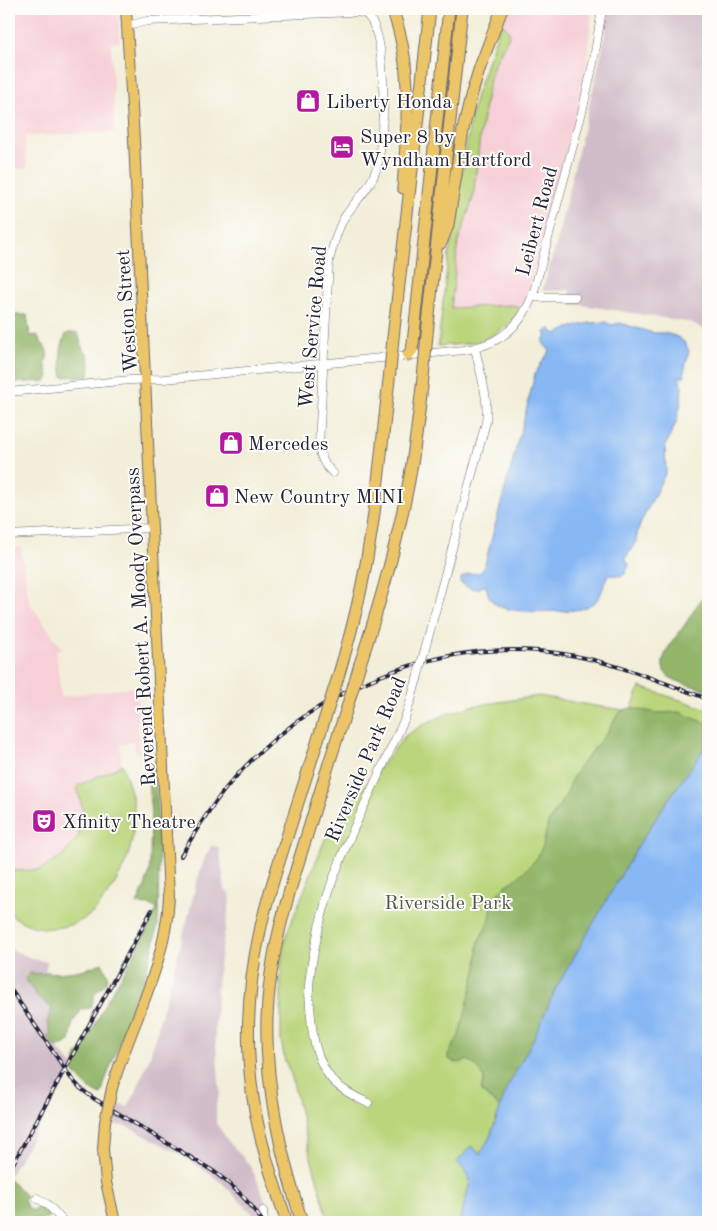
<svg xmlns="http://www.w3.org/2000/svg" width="717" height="1231" viewBox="0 0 717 1231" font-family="'Old Standard TT',serif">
	<rect width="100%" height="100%" fill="#fdfcf7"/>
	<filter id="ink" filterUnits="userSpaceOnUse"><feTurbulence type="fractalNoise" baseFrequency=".02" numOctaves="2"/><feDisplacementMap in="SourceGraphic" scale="10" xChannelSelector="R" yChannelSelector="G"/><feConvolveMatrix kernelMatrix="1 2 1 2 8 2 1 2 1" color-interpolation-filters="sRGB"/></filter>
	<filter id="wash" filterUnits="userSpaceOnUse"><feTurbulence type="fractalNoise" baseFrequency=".0096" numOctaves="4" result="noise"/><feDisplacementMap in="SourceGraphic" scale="20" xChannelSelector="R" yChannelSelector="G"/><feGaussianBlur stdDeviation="1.12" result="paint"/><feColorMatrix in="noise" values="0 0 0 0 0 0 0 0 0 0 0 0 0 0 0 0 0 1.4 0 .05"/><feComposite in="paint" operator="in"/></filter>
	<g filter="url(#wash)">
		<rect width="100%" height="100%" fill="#f2eed9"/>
		<path fill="#f6cfd7" d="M9 9H118L120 41 111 43 115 132 25 136 27 168 9 169Z
			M507 9H592L586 72 556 190 527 295 521 308 513 305 450 308 458 243 473 198 480 136 487 92 493 67 510 34 501 22Z
			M21 547 29 602 62 649 56 650 61 697 138 686V722L140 757 137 751 134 750V741L120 745 122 764 133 801 130 851 127 861 115 886 92 914 78 922 54 928 37 927 14 918 9 913V549Z"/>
		<path fill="#d1bdc9" d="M609 9H708V341L704 330 693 323 583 305H571L570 290 542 291 555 248 603 47Z
			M211 846 219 847 225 890 231 895 218 971 215 1032 220 1093 216 1105V1123L228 1141 249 1164 259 1184 268 1209 270 1222H255L252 1213 221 1182 184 1156 126 1126 114 1125 117 1104 128 1107 136 1092 150 1056 189 913 196 884 205 857Z
			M9 948 31 958 47 962 45 974 30 973 37 996 52 1008 47 1022 51 1033 48 1038 75 1068 70 1074 9 1177Z"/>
		<path fill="#bad57b" stroke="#6e7c5b" d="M501 22 507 28 510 34 493 67 487 92 480 136 473 198 458 243 451 308 513 305 521 308C511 326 490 340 470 343 460 345 449 345 438 346L447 267 469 129 475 98Z
			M640 687 708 709V743L507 1088 490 1137 480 1154 471 1146 466 1171 468 1174 471 1181 460 1222H329L310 1154 291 1074 285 1061 281 1040V966L286 935 328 832 405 736 424 724 447 714 472 706 539 696 596 706 624 710 622 711 630 713Z
			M122 764C125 776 131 788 133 801 135 810 134 822 133 831 131 857 119 880 103 900 99 906 94 913 87 917 75 925 58 929 43 928 32 927 18 921 9 913V892L13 871 39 870 62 857 78 837 83 811 77 786 114 769H115Z"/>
		<path fill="#93b66b" stroke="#5a6c53" d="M15 315H27L30 336 37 335C42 346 52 349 45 363L49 376 47 381 9 383V317Z
			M69 333H78L83 350 88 354 90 364 89 376 63 377C60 362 59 349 66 334Z
			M708 591V689H703C694 686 674 682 667 675 653 661 678 635 686 623 693 612 699 601 708 591Z
			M630 708 659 713 680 712 700 721 708 723V764L503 1109C496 1105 494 1102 488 1097 487 1095 483 1093 482 1092 480 1087 484 1084 484 1080 484 1072 473 1063 467 1060 459 1064 455 1064 448 1058V1055L459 1036 477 967 478 945 480 938 487 926 490 919 492 905 494 898 504 887 516 879 527 869 537 858 543 845 548 823 567 793 572 778 580 766 607 733 618 714 624 710Z
			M155 761 159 850 158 924 154 944 144 978 105 1081 101 1095C88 1089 82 1082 73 1071L77 1055 84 1047 107 1000 134 955 157 909 150 905 137 904 144 889 149 874 150 863 151 813 146 762Z
			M102 963 108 976 107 982 95 993 91 1008 82 1009 73 1022 70 1041 57 1048 47 1038 51 1033 47 1022 52 1008 37 996 25 978 30 973 44 974 45 972C65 974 84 971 102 963Z
			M9 1178 26 1196 24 1201 28 1208 33 1211 38 1207C44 1208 48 1210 51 1215L42 1221 36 1219 30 1222H9Z"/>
		<path fill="#88b8f4" stroke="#556d98" d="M606 322 611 325 620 323 653 333H665L678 337 685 343 689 351 684 372 685 376 683 378 680 376 679 377 682 386 681 402 676 423 665 447 666 472 643 518 638 530 636 541 630 552 625 558 629 565 625 574 621 576 608 575C603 583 603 595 595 602 590 605 586 607 581 609 565 612 509 614 497 605 489 600 488 594 486 586 483 586 481 587 478 588 471 590 465 586 460 582L461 578C463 577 465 575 468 574 476 572 478 576 484 568L496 522 524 419 535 374 542 362 550 351 543 343 544 338 547 336 545 333 546 331 549 330 550 328 553 332 557 334 569 328 589 323Z
			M708 743V1222H460L470 1181 468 1174 457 1162 471 1146 480 1154 490 1137 507 1088 534 1038 556 988 636 849 666 803Z"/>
	</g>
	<g filter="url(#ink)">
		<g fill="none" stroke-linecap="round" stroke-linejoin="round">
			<defs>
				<path id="minor" d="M127 26 147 21 353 12C359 12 364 12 368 16 389 38 385 142 376 170 370 189 354 202 344 218 336 232 333 246 329 261L319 444C320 456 323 464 333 473
					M532 297H575
					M9 392 130 380 164 379 464 350C500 345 523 325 534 291L583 108 594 59 602 9
					M9 535 152 528
					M425 649 486 422C489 397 480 373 475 348
					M368 1103C355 1097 343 1091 333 1081 317 1062 313 1041 311 1017 310 1007 309 997 309 987 310 967 315 947 319 927 324 907 329 888 337 869 356 818 382 770 404 720L411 700 417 679
					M37 1198 47 1204 64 1222
					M263 1211 264 1222"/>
				<path id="major" d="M112 1088C131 1024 166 966 169 897L134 140 126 9
					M103 1149 106 1182 115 1222"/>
				<path id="highway" d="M392 9C414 66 407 128 403 188
					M441 243 448 225 463 130 472 93 480 67 502 9
					M427 334 462 9
					M393 338 430 9
					M408 355 412 350 413 343 449 9
					M360 664C380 604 397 543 409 481 416 443 420 406 424 368
					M338 677C351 634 362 591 369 546 379 488 383 429 390 371
					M287 1222C273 1181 259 1140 253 1098 245 1043 248 985 260 931 266 901 276 872 285 843 298 803 310 764 323 724
					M302 1222C281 1156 265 1088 267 1018 269 954 287 898 306 838 319 795 332 753 346 711"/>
			</defs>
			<use href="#minor" stroke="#6b6972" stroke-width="9"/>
			<use href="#major" stroke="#6b6972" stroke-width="12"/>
			<use href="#highway" stroke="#6b6972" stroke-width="13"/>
			<use href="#minor" stroke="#fff" stroke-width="8"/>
			<use href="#major" stroke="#edc569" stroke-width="10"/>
			<use href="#highway" stroke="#edc569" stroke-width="11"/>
			<defs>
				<path id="rail" d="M181 856C196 830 212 804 232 781 313 688 440 635 564 654 612 661 663 683 708 699
					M9 987 71 1078 80 1088 93 1098 213 1171C233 1185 250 1202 263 1222
					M9 1171 152 910"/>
			</defs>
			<use href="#rail" stroke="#22223b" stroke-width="4"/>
			<use href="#rail" stroke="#fdfcf7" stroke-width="2" stroke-dasharray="5.5" stroke-linecap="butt"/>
			<defs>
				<path id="minor-bridge" d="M417 679 425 649"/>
				<path id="major-bridge" d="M103 1149 105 1122 112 1088"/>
				<path id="highway-bridge" d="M424 368 427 334
					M390 371 393 338
					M346 711 360 664
					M323 724 338 677"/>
			</defs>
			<use href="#minor-bridge" stroke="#6b6972" stroke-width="9" stroke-linecap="butt"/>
			<use href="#major-bridge" stroke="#6b6972" stroke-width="12" stroke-linecap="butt"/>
			<use href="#highway-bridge" stroke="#6b6972" stroke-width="13" stroke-linecap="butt"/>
			<use href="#minor-bridge" stroke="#fff" stroke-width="8"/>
			<use href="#major-bridge" stroke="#edc569" stroke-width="10"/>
			<use href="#highway-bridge" stroke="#edc569" stroke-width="11"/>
		</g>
	</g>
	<defs>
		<symbol id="shop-square" viewBox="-11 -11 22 22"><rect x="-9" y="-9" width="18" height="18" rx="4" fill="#b5179e" stroke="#fdfcf7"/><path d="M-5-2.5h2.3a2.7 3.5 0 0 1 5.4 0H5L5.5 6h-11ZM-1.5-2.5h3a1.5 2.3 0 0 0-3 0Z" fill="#fff"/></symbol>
		<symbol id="hotel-square" viewBox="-11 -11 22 22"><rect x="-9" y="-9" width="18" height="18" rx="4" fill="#b5179e" stroke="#fdfcf7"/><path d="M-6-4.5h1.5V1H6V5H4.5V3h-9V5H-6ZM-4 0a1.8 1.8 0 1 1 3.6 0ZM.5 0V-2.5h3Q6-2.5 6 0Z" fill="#fff"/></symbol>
		<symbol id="theatre-square" viewBox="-11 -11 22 22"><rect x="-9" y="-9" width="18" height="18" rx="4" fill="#b5179e" stroke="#fdfcf7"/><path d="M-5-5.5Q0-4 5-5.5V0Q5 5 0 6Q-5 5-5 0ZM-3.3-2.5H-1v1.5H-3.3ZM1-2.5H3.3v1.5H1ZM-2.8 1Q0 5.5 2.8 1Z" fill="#fff"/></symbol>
	</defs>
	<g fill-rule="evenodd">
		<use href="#shop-square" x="294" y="87" width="28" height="28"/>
		<use href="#hotel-square" x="328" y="133" width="28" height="28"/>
		<use href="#shop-square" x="217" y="429" width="28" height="28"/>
		<use href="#shop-square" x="203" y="482" width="28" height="28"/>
		<use href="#theatre-square" x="30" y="807" width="28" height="28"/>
	</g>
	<g text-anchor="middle" stroke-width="4" stroke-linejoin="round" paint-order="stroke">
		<g font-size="20" fill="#22223b" stroke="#fdfcf7" text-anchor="start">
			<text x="326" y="108">Liberty Honda</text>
			<text x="360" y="143">Super 8 by<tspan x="360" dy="23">Wyndham Hartford</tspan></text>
			<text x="248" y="450">Mercedes</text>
			<text x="234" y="503">New Country MINI</text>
			<text x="62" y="828">Xfinity Theatre</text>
		</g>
		<g font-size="20" fill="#22223b" stroke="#fdfcf7">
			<text transform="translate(536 221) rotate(-75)" y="7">Leibert Road</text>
			<text transform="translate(126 311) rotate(-94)" y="7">Weston Street</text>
			<text transform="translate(312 327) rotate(-85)" y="7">West Service Road</text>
			<text transform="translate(140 627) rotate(-93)" y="7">Reverend Robert A. Moody Overpass</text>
			<text transform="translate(365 759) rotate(-67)" y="7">Riverside Park Road</text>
		</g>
		<g font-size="20" fill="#50584e" stroke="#fdfcf7">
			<text x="448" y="909">Riverside Park</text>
		</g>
	</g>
	<rect width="717" height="1231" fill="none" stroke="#fdfcf7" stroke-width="30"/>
</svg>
